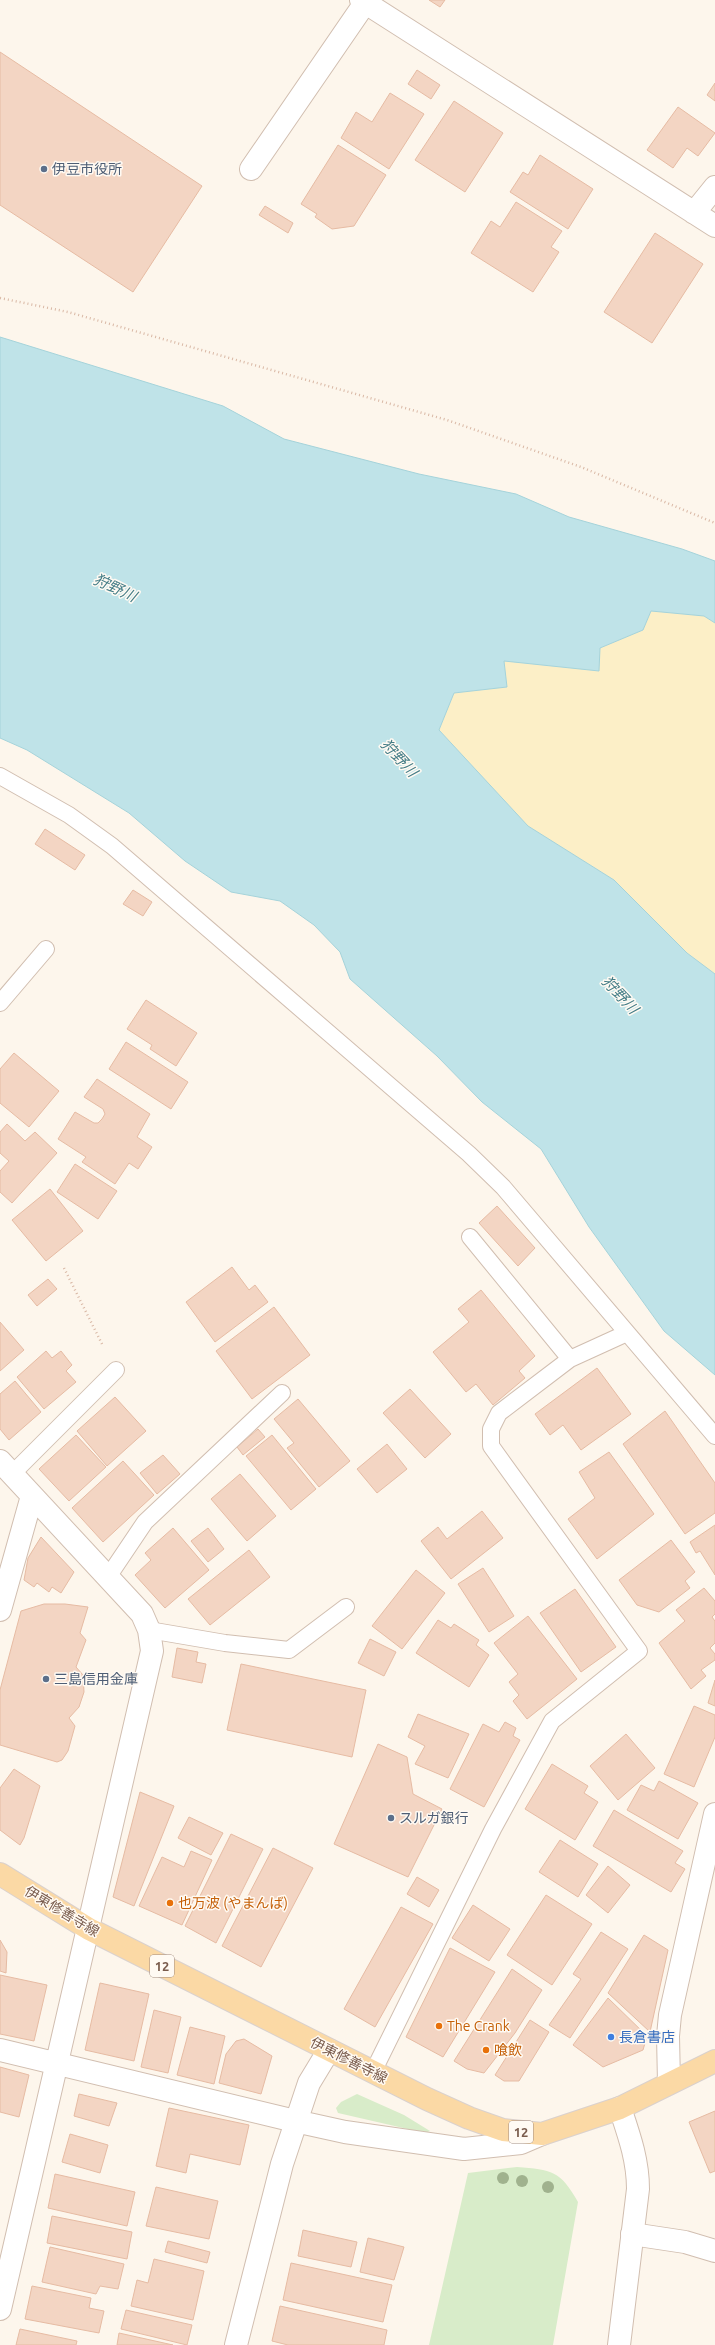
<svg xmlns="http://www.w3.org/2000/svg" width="715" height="2345" viewBox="0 0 715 2345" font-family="Ubuntu,'Noto Sans JP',sans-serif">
	<rect width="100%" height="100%" fill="#fdf6ec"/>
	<path fill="#d8ecc9" d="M357 2094 404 2115 430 2131 425 2133 338 2113 336 2108 341 2102Z
		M517 2167C552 2170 560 2170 578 2202L553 2345H429L468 2173Z"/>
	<path fill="#fcefc7" d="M651 611 704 616 715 623V974L687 953 614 880 528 826 439 730 454 693 507 687 504 661 599 671 600 648 643 630Z"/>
	<path fill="#bfe3e8" stroke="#a5d3da" d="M0 337 223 406 284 439 419 474 516 494 569 517 682 549 715 561V623L704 616 651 611 643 630 600 648 599 671 504 661 507 687 454 693 439 730 528 826 614 880 687 953 715 974V1375L664 1331 589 1227 541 1149 482 1102 437 1056 350 979 340 952 314 925 280 901 231 892 185 861 129 813 27 750 0 738Z"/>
	<path fill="#f3d5c3" stroke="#e6bba3" d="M429 0H445L440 7Z
		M0 52 202 186 133 292 0 205Z
		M417 70 440 85 431 99 408 84Z
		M715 83V101L707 95Z
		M390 93 424 114 389 169 341 138 356 112 372 122Z
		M454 101 503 133 465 192 415 160Z
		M678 107 715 133 698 156 687 148 673 168 647 150Z
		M338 145 386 175 354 226 332 229 315 217 317 214 301 204Z
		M540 155 593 189 568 229 510 192 523 172 528 175Z
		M516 202 562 231 551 247 559 252 533 292 471 253 491 221 500 227Z
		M265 206 293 223 288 233 259 215Z
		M655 233 703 264 652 343 604 312Z
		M45 829 85 855 75 870 35 844Z
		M133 890 152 902 143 916 123 904Z
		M146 1000 197 1033 176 1066 150 1049 152 1045 127 1029Z
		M126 1042 188 1082 171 1109 109 1069Z
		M14 1053 59 1091 29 1127 0 1103V1069Z
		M97 1079 150 1114 137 1137 152 1147 138 1169 129 1163 115 1184 82 1162 86 1157 58 1139 75 1112 94 1123H98L102 1119 105 1114 103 1109 84 1097Z
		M7 1124 25 1141 35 1132 57 1153 12 1203 0 1192V1171L9 1161 0 1153V1132Z
		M75 1164 117 1191 98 1219 57 1192Z
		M50 1189 83 1231 46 1261 12 1220Z
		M497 1206 535 1248 518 1266 479 1223Z
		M232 1267 249 1290 255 1285 268 1302 215 1342 186 1302Z
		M48 1279 57 1289 37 1306 28 1295Z
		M481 1290 535 1356 519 1371 525 1378 493 1405 476 1384 466 1392 433 1352 469 1322 458 1309Z
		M274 1307 310 1355 252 1399 216 1351Z
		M0 1322 24 1350 0 1371Z
		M46 1351 52 1358 61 1351 72 1365 66 1371 76 1382 44 1409 17 1377Z
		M597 1368 631 1414 581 1450 563 1425 550 1435 535 1414Z
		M15 1381 41 1412 9 1440 0 1429V1394Z
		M410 1389 451 1434 425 1458 383 1413Z
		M115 1397 146 1431 107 1466 77 1431Z
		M298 1399 350 1461 319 1487 287 1448 294 1443 274 1419Z
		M665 1411 715 1483V1513L685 1534 623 1444Z
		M258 1429 265 1437 243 1455 237 1447Z
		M76 1435 106 1467 69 1501 39 1469Z
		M272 1435 316 1489 291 1510 246 1456Z
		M387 1444 407 1469 377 1493 357 1469Z
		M609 1452 654 1514 597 1559 568 1519 595 1498 579 1472Z
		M163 1455 180 1474 157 1494 140 1473Z
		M123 1461 154 1495 103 1542 72 1508Z
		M240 1474 276 1516 247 1541 211 1499Z
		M482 1511 503 1538 451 1579 421 1541 438 1527 447 1539Z
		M715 1525V1575L700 1551 696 1553 690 1542Z
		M173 1528 209 1570 165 1608 135 1575 151 1560 145 1553Z
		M208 1528 224 1549 208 1562 191 1541Z
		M41 1537 74 1572 61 1593 52 1587 49 1592 37 1583 34 1587 24 1580 28 1558Z
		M671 1540 695 1572 685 1581 690 1588 659 1612 637 1605 619 1580Z
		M249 1550 270 1577 210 1625 188 1599Z
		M483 1568 514 1616 489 1632 458 1584Z
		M416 1570 445 1593 402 1649 372 1626Z
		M704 1588 715 1601V1614L712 1617 715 1621V1643L710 1648 715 1654V1660L701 1670 706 1676 691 1689 659 1643 685 1621 676 1610Z
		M575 1589 616 1647 581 1672 540 1613Z
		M44 1604H65L88 1607 80 1633 86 1640 76 1667 83 1675 84 1692 79 1707 69 1718 75 1726 68 1751 62 1760 57 1762 0 1745V1690L21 1611Z
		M528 1616 577 1679 527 1719 513 1701 519 1695 509 1682 518 1674 494 1643Z
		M438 1620 451 1628 454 1624 479 1640 476 1645 489 1655 469 1687 416 1653Z
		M370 1639 396 1652 384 1676 358 1663Z
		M177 1648 198 1652 196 1662 206 1664 202 1683 172 1677Z
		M241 1664 366 1690 352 1757 227 1730Z
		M715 1680V1706L708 1703Z
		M694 1706 715 1715V1737L694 1787 664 1774Z
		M418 1714 469 1734 448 1778 415 1764 425 1746 408 1737Z
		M505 1722 516 1728 513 1736 520 1740 484 1807 450 1789 483 1724 499 1732Z
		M626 1734 655 1768 618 1800 590 1766Z
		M378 1744 407 1757 413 1794 442 1809 408 1877 334 1844Z
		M552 1764 588 1786 584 1793 598 1802 575 1840 525 1809Z
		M14 1769 40 1786 24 1838 20 1845 0 1830V1788Z
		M659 1781 698 1803 678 1839 627 1810 641 1785 654 1791Z
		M140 1792 174 1806 134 1906 113 1897Z
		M614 1810 683 1851 675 1863 685 1869 671 1892 593 1846Z
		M189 1817 223 1833 211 1855 178 1838Z
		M231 1834 263 1849 216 1943 185 1926Z
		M560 1840 598 1864 578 1897 539 1872Z
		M273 1848 313 1868 261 1967 222 1946Z
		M191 1851 212 1860 182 1925 139 1906 162 1857 184 1867Z
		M608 1866 630 1885 608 1913 586 1895Z
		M417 1877 439 1890 429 1907 407 1894Z
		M546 1895 592 1924 552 1985 507 1955Z
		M473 1905 510 1929 489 1961 452 1938Z
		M401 1907 433 1924 375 2027 344 2009Z
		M601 1932 628 1949 570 2038 549 2025 581 1979 573 1974Z
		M644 1935 668 1950 650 2032 608 1993Z
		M0 1940 7 1952 6 1973 0 1971Z
		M450 1948 495 1972 443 2057 406 2037Z
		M512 1969 542 1990 515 2033 484 2073 467 2069 454 2061Z
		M0 1975 47 1985 34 2041 0 2034Z
		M100 1983 149 1994 134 2061 85 2050Z
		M608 1998 647 2036 643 2050 603 2067 573 2045Z
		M154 2010 181 2017 168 2073 141 2067Z
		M530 2020 549 2032 519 2081H504L495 2075Z
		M190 2027 225 2036 214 2084 177 2075Z
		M244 2039 272 2056 261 2094 219 2083 226 2054 236 2041Z
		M0 2067 29 2075 19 2117 0 2112Z
		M79 2094 117 2103 109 2126 74 2116Z
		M169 2108 249 2125 240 2165 190 2154 186 2173 156 2166Z
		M715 2111V2171L710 2173 689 2122Z
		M70 2134 108 2145 100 2173 62 2162Z
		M55 2174 135 2192 127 2226 48 2208Z
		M156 2187 218 2201 209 2239 146 2226Z
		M52 2216 132 2232 127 2259 47 2243Z
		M303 2230 357 2242 351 2267 298 2256Z
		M368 2238 404 2247 394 2280 360 2272Z
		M168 2241 210 2252 207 2263 165 2252Z
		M50 2247 124 2264 118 2289 100 2286 96 2294 42 2282Z
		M154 2259 204 2271 193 2320 131 2306 137 2280 148 2283Z
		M291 2263 392 2285 383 2322 283 2300Z
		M32 2286 91 2298 89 2308 104 2311 99 2333 25 2319Z
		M280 2306 387 2330 384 2345H288L272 2341Z
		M126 2310 192 2325 187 2345 121 2329Z
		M20 2329 77 2341 76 2345H16Z
		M119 2333 173 2345H117Z"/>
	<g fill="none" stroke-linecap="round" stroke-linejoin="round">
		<defs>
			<path id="service" d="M0 776 69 815 112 846 469 1154 503 1187 715 1436
				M0 1003 46 949
				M470 1237 570 1359
				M12 1474 116 1370
				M108 1577 145 1522 282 1393
				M149 1630 225 1643 289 1650 346 1607
				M373 2072 493 1829 552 1721 639 1651 491 1446V1429L499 1413 570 1359 627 1333"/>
			<path id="minor" d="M361 0 715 226
				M251 169 365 3
				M694 213 715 187
				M0 1461 142 1614 149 1630 152 1651 0 2309
				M0 1610 32 1496
				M0 2050 295 2121
				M669 2083 668 2036 670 2015 715 1814
				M632 2234 685 2242 715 2251"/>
			<path id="tertiary" d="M295 2121 345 2132 464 2149 521 2143 542 2134
				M236 2345 282 2164 309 2083 329 2050
				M619 2345 638 2189C638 2160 629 2135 620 2108"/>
			<path id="primary" d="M0 1874 89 1929 427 2099 469 2118 503 2130 542 2134 620 2108 715 2061"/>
		</defs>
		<use href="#service" stroke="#d1beb0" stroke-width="18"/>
		<use href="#minor" stroke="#d1beb0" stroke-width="24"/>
		<use href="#tertiary" stroke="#d1beb0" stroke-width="24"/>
		<use href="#primary" stroke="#dad1cd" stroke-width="24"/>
		<path stroke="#d9b8a5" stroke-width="2.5" stroke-dasharray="1 3" stroke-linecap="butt" d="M0 298 68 312 447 420 581 467 715 523
			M64 1268 103 1346"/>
		<use href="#service" stroke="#fff" stroke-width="16"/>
		<use href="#minor" stroke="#fff" stroke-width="22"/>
		<use href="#tertiary" stroke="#fff" stroke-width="22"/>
		<use href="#primary" stroke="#fbd9a5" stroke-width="22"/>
	</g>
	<g fill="#a0b28e">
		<circle cx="503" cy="2178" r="6"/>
		<circle cx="522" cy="2181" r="6"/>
		<circle cx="548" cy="2187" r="6"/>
	</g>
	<g fill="#5c6f8a" stroke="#fffaf3" stroke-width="1.5">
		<circle cx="44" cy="169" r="4"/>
		<circle cx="46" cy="1679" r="4"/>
		<circle cx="391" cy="1818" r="4"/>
	</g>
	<g fill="#e8710a" stroke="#fffaf3" stroke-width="1.5">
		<circle cx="170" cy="1903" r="4"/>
		<circle cx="439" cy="2026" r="4"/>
		<circle cx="486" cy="2050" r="4"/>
	</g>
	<circle fill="#3f7fe0" stroke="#fffaf3" stroke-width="1.5" cx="611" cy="2037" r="4"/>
	<g text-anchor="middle" stroke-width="3" stroke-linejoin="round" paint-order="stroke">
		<g fill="#fffaf3" stroke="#a28b7f" stroke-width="1">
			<rect x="150" y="1955" width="24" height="22" rx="3"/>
			<rect x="509" y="2121" width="24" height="22" rx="3"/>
		</g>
		<g font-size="13" font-weight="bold" fill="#7a5c4d">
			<text x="162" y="1971">12</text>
			<text x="521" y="2137">12</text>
		</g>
		<g font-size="14" fill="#4e5e75" stroke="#fffaf3" text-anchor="start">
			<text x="52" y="174">伊豆市役所</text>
			<text x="54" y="1684">三島信用金庫</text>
			<text x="399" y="1823">スルガ銀行</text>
		</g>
		<g font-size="14" fill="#c56008" stroke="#fffaf3" text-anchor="start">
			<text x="178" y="1908">也万波 (やまんば)</text>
			<text x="447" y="2031">The Crank</text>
			<text x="494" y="2055">喰飲</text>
		</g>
		<g font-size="14" fill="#7a5c4d" stroke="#fffaf3">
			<text transform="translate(62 1911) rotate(31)" y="5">伊東修善寺線</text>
			<text transform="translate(349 2060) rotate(27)" y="5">伊東修善寺線</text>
		</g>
		<g font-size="14" fill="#366cbe" stroke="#fffaf3" text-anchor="start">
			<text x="619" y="2042">長倉書店</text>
		</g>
		<g font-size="15" font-style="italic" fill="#437c86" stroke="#fffaf3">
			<text transform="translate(115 588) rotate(25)" y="5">狩野川</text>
			<text transform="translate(399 758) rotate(47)" y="5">狩野川</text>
			<text transform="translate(620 995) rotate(47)" y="5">狩野川</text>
		</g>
	</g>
</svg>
